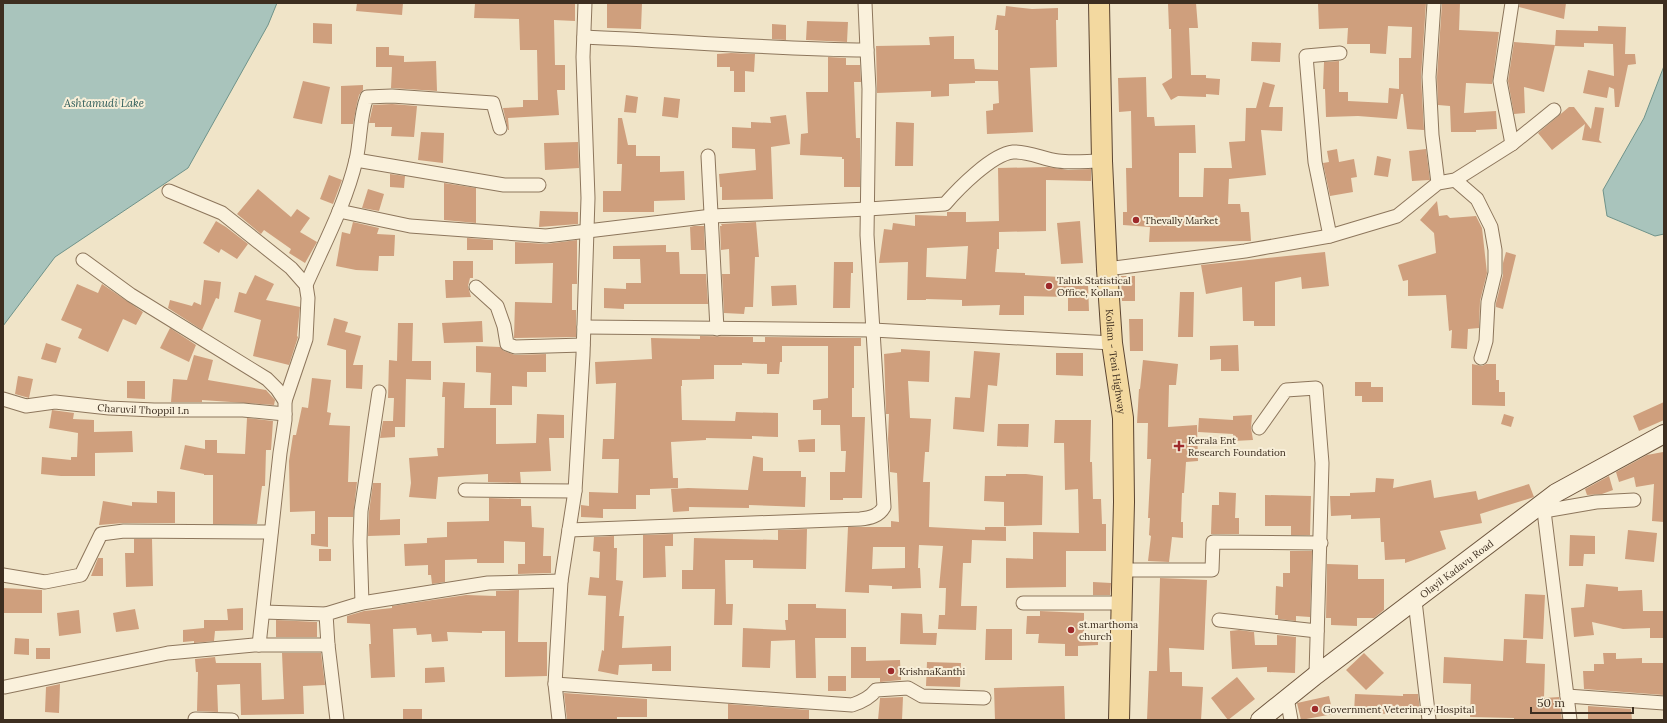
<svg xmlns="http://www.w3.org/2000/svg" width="1667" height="723" viewBox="0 0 1667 723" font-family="Lora,serif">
	<rect width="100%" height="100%" fill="#f0e4c8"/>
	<path fill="#a9c4bc" stroke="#6f938a" d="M3 3H277L268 25 188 168 55 257 3 326Z
		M1664 66V234L1655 236 1607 216 1603 190 1644 118Z"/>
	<path fill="#cf9f7d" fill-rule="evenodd" d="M357 3H403L402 15 356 11Z
		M475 3H575V21L554 20 555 65H565V90H557L559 115 508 118 509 130H508L503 108 523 107V100H538L537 50H520L519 19 474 18Z
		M607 3H642L641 29 607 28Z
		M1168 3H1196L1198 28H1189L1191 75H1206V78L1220 79 1219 95 1206 94V97L1178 96 1171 100 1162 84 1172 78 1171 29H1169Z
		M1318 3H1426L1421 77 1424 130 1407 129 1403 94H1401L1397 119 1358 116 1326 117 1325 89H1323L1324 62 1339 61V92H1348V101L1388 103 1389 88 1399 89V58H1411L1412 27 1388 26 1386 54 1370 53V44H1347L1348 28 1319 29Z
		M1442 3H1460L1459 30 1499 32 1492 84 1466 83 1464 113 1496 111 1497 129 1476 130V132H1451L1450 106 1438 105 1437 77Z
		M1520 3H1566L1564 19 1519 7Z
		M1006 6 1032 9 1058 8V20H1056L1057 67 1030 68 1033 132 987 134 986 111 993 110V104L999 103 998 81H975V83L949 84V96L931 97V91L877 93 876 46 930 45 929 37 954 36V59H974L975 69 998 70V30H995L997 15 1005 16Z
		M807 21 848 22 847 42 806 40Z
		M313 23 332 24V44L313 43Z
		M772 24 786 25V40L772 39Z
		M1598 26 1626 27 1625 54H1635L1636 64 1628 65 1619 107H1615L1614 89 1609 87 1607 98 1583 93 1588 70 1614 76 1613 44 1584 43V47L1555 46 1556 30 1598 31Z
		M1252 42 1281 43 1280 62 1251 61Z
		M1514 42 1555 45 1544 92 1524 87 1525 113 1514 114 1508 81Z
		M376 47H389V55L404 56V62L436 61 437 91 391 88 392 67H376Z
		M731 53 755 54 754 72 745 71V92H734V71H730V67H717V54Z
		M828 57 846 58V65H860L861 82H854L856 138H860V187H844V159H842V157L800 155 801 134 808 133 806 92H828Z
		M1146 77 1147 117H1154L1155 126 1195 125 1196 153H1179V197H1203L1204 168H1232L1229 142 1245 141 1246 108H1256L1263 82 1275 85 1269 107H1283L1282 131 1261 130 1266 175 1229 179 1228 204H1240L1241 212H1249L1251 241 1149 242 1150 227 1123 225V212H1127L1126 168H1132L1131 111 1119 112 1118 78Z
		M303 81 330 87 322 124 293 118Z
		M363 85V90L359 95 357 103 353 124H341V86Z
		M626 95 638 97 636 113 624 112Z
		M664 97 680 99 678 118 662 116Z
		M392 104 417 106 414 137 391 136 392 127H375V123H369L373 105Z
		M1569 107H1574L1591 129 1595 107 1604 108 1599 140 1602 143 1582 140 1585 124 1552 150 1538 133Z
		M786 115 790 144 771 147 773 199 722 200V187H720L719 174 756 170 755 149 732 148V127L751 128V122L771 123 770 117Z
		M618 118H622L628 145H636V156H660V172L684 171 685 200 654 201V212H603V191H621L622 164H617Z
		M896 122 914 123 913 166H895Z
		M421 132 444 133 443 163 418 160Z
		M578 142 579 168 545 170 544 143Z
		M1337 149 1339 162 1354 159 1357 177 1351 178 1353 192 1330 196 1323 163 1329 162 1327 151Z
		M1426 149 1430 180 1412 181 1409 151Z
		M1377 156 1391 159 1388 177 1374 175Z
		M1048 167 1068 170 1091 169V181L1046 180V231L999 232V249H997L995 272 1025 273V275L1060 277 1059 286 1088 285 1089 311H1068V297L1024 296V315H999L1000 305 962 306V300L926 299V300H907L908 262 879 263 884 229 892 230 893 223 915 226V215L947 216V212H966V222L999 221 998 168ZM968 246 966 279 926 277 927 248Z
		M390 174 405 176 404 188 390 187Z
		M329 175 342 180 333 204 320 199Z
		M444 183 476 188V223L444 220Z
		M258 189 291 217 297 209 310 218 300 232 317 242 305 263 289 253 291 249 264 230 261 234 237 214Z
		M368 189 384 194 379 211 362 208Z
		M1437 201 1439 216 1447 215 1450 218 1476 216 1482 228 1487 273 1480 301 1479 328 1468 329 1467 349 1451 348 1452 330 1449 331 1446 295 1408 296V280L1403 281 1398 265 1436 253 1434 233 1420 220Z
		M540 211 578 212V224L539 227Z
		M216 221 226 227 248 244 237 259 221 249 219 253 203 243Z
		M1080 221 1083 263 1061 264 1057 223Z
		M353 222 379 228 377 234 395 235 394 256H379L378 271 356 270 336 266 342 232 350 234Z
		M756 222 759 257H755L753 307H745L744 314 724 313 722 274H730L729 249 721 250 720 226H722L721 224Z
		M694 226H704L705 250H691L690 227Z
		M467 238 493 240V250H467Z
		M577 240V284H572V310H576V337L514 338 515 302 552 303 553 263 515 264V242L546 244Z
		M666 245V252H679L680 274H706L708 304H624V309L604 308V288L626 289V283H641L640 259H613V246Z
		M1325 252 1329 286 1302 289 1301 277 1275 282V326H1254V321H1243L1242 287 1206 294 1201 265Z
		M1506 252 1516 255 1503 309 1496 307V303L1503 275V263Z
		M453 261H473V278H470L468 286 471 297 446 298 445 280H453Z
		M834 262H853V273H851L850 308H833Z
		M255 275 274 284 266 300 300 307 297 336 298 337 289 365 253 356 261 320 234 312 239 292 246 294Z
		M1121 276H1135V301H1122Z
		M204 280 221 282 219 299 216 298 202 330 168 308 170 300 192 306 194 302 201 305Z
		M77 284 98 293 102 284 143 312 136 325 123 319 108 352 78 338 82 329 61 320Z
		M796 285 797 305 772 306 771 286Z
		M1180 292H1194L1193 337H1178Z
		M334 318 348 322 345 332 361 336 353 365H363L362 389 346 388V350L327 345Z
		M1129 319H1143V351H1130Z
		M482 321 483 342 444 343 442 323Z
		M398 323H413L412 361H431V380L406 379 405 427H395V437L380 438 383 421H393L394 398H388L389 360 397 361Z
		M170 328 196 345 189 362 160 348Z
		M700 336 753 337V342H765V337L861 338V346H854V388H852V417H865L862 498H843V500H830V472H845L846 451H841L840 425H821V410H813V400L828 398V346H782V362H780L779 374H767V364L742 363V365H714V379L682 380V386H681L682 420 735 421 736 412 778 413V437L752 436V439L706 438V440L671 442 673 478H678V488L650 489V495H636V509H603V518L581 517V505L589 506V492L618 493 619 459H602L603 439H614L616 383 596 384 595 362 652 359 651 338 700 339Z
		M46 343 61 348 56 363 41 359Z
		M1238 345 1239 371H1221V359L1210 360V346Z
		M476 346 500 347 504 351 515 355 546 354V372H527V387L512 386V405H490L491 373 476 372Z
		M901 349 930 351 929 382 908 381 910 418 931 419 929 452H925L923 482H930L929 527 985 530V527H1006V541L972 540 971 563H963L961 606H977L976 630 938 629 939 615H945L946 588H939L943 546 919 545 918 568H920L921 588 892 589V586L869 585V593L845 592 848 527H891V521L899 522 897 473 890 472 888 439 889 414H886L884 354 901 352ZM873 547H905V568L872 569Z
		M974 351 1000 353 997 386 988 385 984 432 953 429 955 397 970 398Z
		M1056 353H1083V376L1056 375Z
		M194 355 213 360 208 380 266 390 275 400 274 405 202 400V402H171L173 379 187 380Z
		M1143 360 1178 364 1176 385H1169L1168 427 1197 425 1198 461 1186 462 1184 493H1182L1181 522H1183V538L1172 537 1169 562 1148 561 1151 536 1149 535 1150 518H1148L1151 459H1147L1148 423H1137L1139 389H1140Z
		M1472 364 1482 366 1486 364H1496V380H1499V392H1505V406L1472 405Z
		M18 376 33 379 29 398 15 394Z
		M312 378 331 380 327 412 331 413 329 425 350 426 348 482H357L353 517H328V547L311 545V534H315V511L290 512 289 461 293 435H296L302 407 308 408Z
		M127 381H145V399L127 398Z
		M443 382 465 383 464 408H496V444L536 443 537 414 564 415V438H549L551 471 520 472 521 483 488 482V474L438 477 436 499 409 497 411 483 409 458 438 456 437 448H444L445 397H442Z
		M1355 382H1371V387H1383V402H1362V396H1355Z
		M1664 402V420L1639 431 1633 416Z
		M52 410 74 413 73 419 94 420V432L132 431 133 452 95 453V476H61L41 474 42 457 71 460V457H77L78 433 49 428Z
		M1504 414 1514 417 1511 427 1501 424Z
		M1252 415 1251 428 1253 440 1234 441 1233 434 1198 432 1199 418 1233 420V416Z
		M247 418 273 421 271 450H266L265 486H262L257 524H213V475H204V474L180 469 185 445 205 449V440H217V453L245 454Z
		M1055 420H1091L1090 462H1092L1093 499H1101L1102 524H1106V551H1066V587L1006 588V558L1033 559V532L1079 533 1078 489 1065 490 1064 443H1054Z
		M998 424H1029L1028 447 997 446Z
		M815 439V452H799L798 440Z
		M1663 452 1664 522 1652 521 1654 484 1636 487 1634 477 1619 482 1616 472 1647 455Z
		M753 456 763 458V471H801V477H806L805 507 749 505V508L689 507V511L673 512 671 489 688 488 748 490Z
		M1006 474H1026L1043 476 1042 525 1004 526V502L984 501 985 476H1006Z
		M1609 476 1613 490 1602 494 1587 495 1585 489Z
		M1376 478 1394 479 1393 488 1431 480 1434 498 1476 491 1478 500 1529 484 1534 497 1480 514 1482 523 1440 531 1446 549 1405 563V559L1385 560 1384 542H1381L1380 518 1351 519V515L1331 516 1330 496H1350V493L1375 492Z
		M373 483H381L380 520 400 519V535L368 536 369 512Z
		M157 491 175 492V523H124L99 525 103 501 132 506V502L157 503Z
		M1219 492 1236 493 1235 518H1239V534H1211L1212 505H1219Z
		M1265 495 1311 496 1310 535H1291V526H1265Z
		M489 498 521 499V506H531L532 527 544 528 543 556H551V573L518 574V564H525V542L504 541V563H477V559L445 560V582L432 584 431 575H428V565L405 566 404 544 427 543V538L447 537V522L489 521Z
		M807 529 806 569 753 568V560H725L726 604H733L732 625H714L715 589H682V570H693L694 538 778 540V530Z
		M1628 530 1657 533 1654 562 1625 559Z
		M673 534V546H665L666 577 643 578V535Z
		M1570 535 1595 536V554H1584L1583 566H1569Z
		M614 536V548H617L616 580 623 581 619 616H624L622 648 671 646V671H652V664L619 665 618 675 598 671 602 650 604 651 606 596 588 595 590 577 599 578 600 552 593 551 594 537Z
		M134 539H152L153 586 126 587 125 553H134Z
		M319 549H331V561H319Z
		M1290 551H1312L1310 617 1296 616V621L1278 619V615H1275L1276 586 1283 587V573H1290Z
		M98 558H103V576H91Z
		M1327 564 1358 565V579H1384V610L1374 618H1357V626L1331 625V618H1326Z
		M1160 578 1207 580 1204 650 1169 648 1170 672H1182V686L1203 687 1201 720H1147L1149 671H1157Z
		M1093 582 1111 583 1110 595H1093Z
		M1586 584 1618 587V591L1642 590 1643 611H1664V638H1650V628L1623 629 1592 622 1594 635 1574 637 1571 608 1584 607Z
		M3 588 42 590V613H3Z
		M519 590 518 642H547V676L505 677V631H482V633L447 632 448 641 432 642 431 634 417 635 416 628 393 629 395 677 371 678 369 644H371L370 624 347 623V616L364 611 392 608V606L466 595 496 596V591Z
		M1525 594 1545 595 1543 639 1523 638Z
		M788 604H816V608L846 609V638H815L816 678H796L795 640 771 641 770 668 742 667 743 628 786 630 785 620H788Z
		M243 608V630L215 631 214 641 194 643V641L183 642V630L204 628V620H228L227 609Z
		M135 609 139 629 116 632 113 613Z
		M79 610 81 633 59 636 57 613Z
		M1040 611 1084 613V633H1098V645L1078 646V656H1065V644L1038 643 1039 634H1026L1027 616H1040Z
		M901 613 922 614 923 633H937L936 645 900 644Z
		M276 620 317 622V637H276Z
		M986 629H1012V660H985Z
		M1239 630 1254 632 1255 645H1277V635L1296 637 1295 673 1267 672V667L1232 669 1230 631Z
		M15 638 29 639V655L14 654Z
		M1504 639 1527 640 1526 663 1545 664 1544 698 1559 697 1562 720H1514V718L1470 717 1471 684 1443 683 1444 657 1503 661Z
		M851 647H866V661L900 660 901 680 880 682V678H851Z
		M36 648H50V659H36Z
		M282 653H321L325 685 303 686 304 714 241 715 240 684 217 685 218 712 197 711 198 672H196L195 659 215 657 216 663H261L262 700 284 699Z
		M1364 653 1384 673 1366 690 1346 670Z
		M1603 653H1616V659L1642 658V663H1664V695L1584 689 1583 671H1594V664H1604Z
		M927 662 961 663 960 687 926 686Z
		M444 667 445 682 425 683V668Z
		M828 676H846V691H828Z
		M1237 677 1255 699 1228 720 1211 698Z
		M60 684 59 713 45 712 46 687Z
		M1064 686 1065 720H995L994 688Z
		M564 693 647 699V717H617V720H567Z
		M1355 694 1403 696V694H1418L1420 710 1389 711V714L1354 712Z
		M1329 696 1333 714 1301 720 1297 703Z
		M903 697 902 720H878L880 698Z
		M728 704 809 710V720L728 719Z
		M1588 706 1631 709 1632 720H1588Z
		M403 709H422V720H403Z"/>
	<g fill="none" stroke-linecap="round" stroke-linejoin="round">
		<defs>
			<g id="street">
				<path d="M865 3 867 50"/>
				<path d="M1434 3 1429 77 1432 135 1438 183"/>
				<path d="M1512 144 1500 81 1512 3"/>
				<path d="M708 156 717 329"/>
				<path d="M356 160 504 185H539"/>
				<path d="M1455 180 1477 199 1491 227 1495 250V273L1488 302 1486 341 1481 358"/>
				<path d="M169 191 222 213 291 268 306 285 308 298 306 339 285 401"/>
				<path d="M339 211 410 226 546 236 712 216 868 209 945 204C958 189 992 154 1013 152 1028 151 1043 159 1058 161 1072 163 1088 161 1102 161"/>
				<path d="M1330 236 1315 162 1306 56 1340 53"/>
				<path d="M83 260 131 295 267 379 277 389 285 401V420L280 453 259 645"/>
				<path d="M1107 269 1245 251 1330 236 1397 216 1438 183 1455 180 1512 144 1554 110"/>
				<path d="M306 285C324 244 346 203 356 160 361 139 359 118 367 97L392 96 493 103 500 128"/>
				<path d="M476 287 497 306 504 326 507 344 515 347 583 345"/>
				<path d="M584 327 873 330 1112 343"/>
				<path id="s1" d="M3 399 26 406 55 402 109 408 154 410H243L285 414"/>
				<path d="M1259 428 1286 390 1316 388 1322 463 1316 675"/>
				<path d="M465 490 575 491"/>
				<path d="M1543 503 1570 720"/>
				<path d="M1544 511 1596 502 1634 500"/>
				<path d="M569 530 860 519C870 518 879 516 884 507L867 235 869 89 867 50C773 49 679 41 584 37"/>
				<path d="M1122 570H1212L1213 542 1321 543"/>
				<path d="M3 575 45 582 81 575 101 534 124 531 271 532"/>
				<path d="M561 581 575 491 583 355 588 198 583 57 585 3"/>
				<path d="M1415 601 1429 720"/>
				<path d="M362 603 360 541 361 511 379 392"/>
				<path d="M1023 603H1121"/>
				<path d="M263 612 326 614"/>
				<path d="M1219 620 1317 631"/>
				<path d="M555 684 852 705C861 702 870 698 876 690L908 688 922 696 984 698"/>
				<path d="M5 687 168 653 254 645H328"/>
				<path d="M1567 696 1664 703"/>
				<path d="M1287 698 1291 720"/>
				<path d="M195 719 232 720"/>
				<path d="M337 720 328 645 326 614 362 603 488 583 561 581 555 684 559 720"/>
			</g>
			<g id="secondary">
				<path id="s2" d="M1260 720 1316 675 1556 493 1664 434"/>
			</g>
			<g id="primary">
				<path id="s3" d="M1099 3 1102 161 1107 269 1112 343 1123 418 1124 502 1119 720"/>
			</g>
		</defs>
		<use href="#street" stroke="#8d765c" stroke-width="15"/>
		<use href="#secondary" stroke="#6f573f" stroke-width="20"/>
		<use href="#primary" stroke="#5b4430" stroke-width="22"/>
		<use href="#street" stroke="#faf1dc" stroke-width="13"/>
		<use href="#secondary" stroke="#faf1dc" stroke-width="18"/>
		<use href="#primary" stroke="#f3d9a0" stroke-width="20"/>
	</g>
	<g fill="#9e2a2b" stroke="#f7eed8" stroke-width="1.5">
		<circle cx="1136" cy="220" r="4"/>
		<circle cx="1049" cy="286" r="4"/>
		<path d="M1177 440h4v4h4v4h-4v4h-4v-4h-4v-4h4z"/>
		<circle cx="1071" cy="630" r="4"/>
		<circle cx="891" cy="671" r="4"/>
		<circle cx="1315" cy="709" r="4"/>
	</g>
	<g text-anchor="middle" stroke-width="4" stroke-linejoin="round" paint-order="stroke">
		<g font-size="10" fill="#3d2e20" stroke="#f7eed8" text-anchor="start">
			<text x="1144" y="224">Thevally Market</text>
			<text x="1057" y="284">Taluk Statistical<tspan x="1057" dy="12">Office, Kollam</tspan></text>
			<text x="1188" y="444">Kerala Ent<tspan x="1188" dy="12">Research Foundation</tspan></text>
			<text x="1079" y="628">st.marthoma<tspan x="1079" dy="12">church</tspan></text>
			<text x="899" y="675">KrishnaKanthi</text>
			<text x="1323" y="713">Government Veterinary Hospital</text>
		</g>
		<g font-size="10" fill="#3d2e20" stroke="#f7eed8">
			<text dy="4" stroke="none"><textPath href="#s3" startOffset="359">Kollam - Teni Highway</textPath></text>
			<text dy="4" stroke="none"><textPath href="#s1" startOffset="142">Charuvil Thoppil Ln</textPath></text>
			<text dy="4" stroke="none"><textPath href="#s2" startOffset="248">Olayil Kadavu Road</textPath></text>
		</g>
		<g font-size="11" font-style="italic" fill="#2f5d5a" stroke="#f7eed8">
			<text x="104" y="107">Ashtamudi Lake</text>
		</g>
	</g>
	<rect width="1667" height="723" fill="none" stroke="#3d2e20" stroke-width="8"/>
	<path d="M1531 707v6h102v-6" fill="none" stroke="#3d2e20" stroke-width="2"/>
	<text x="1537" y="707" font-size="12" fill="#3d2e20" stroke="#f7eed8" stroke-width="3" paint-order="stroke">50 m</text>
</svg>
